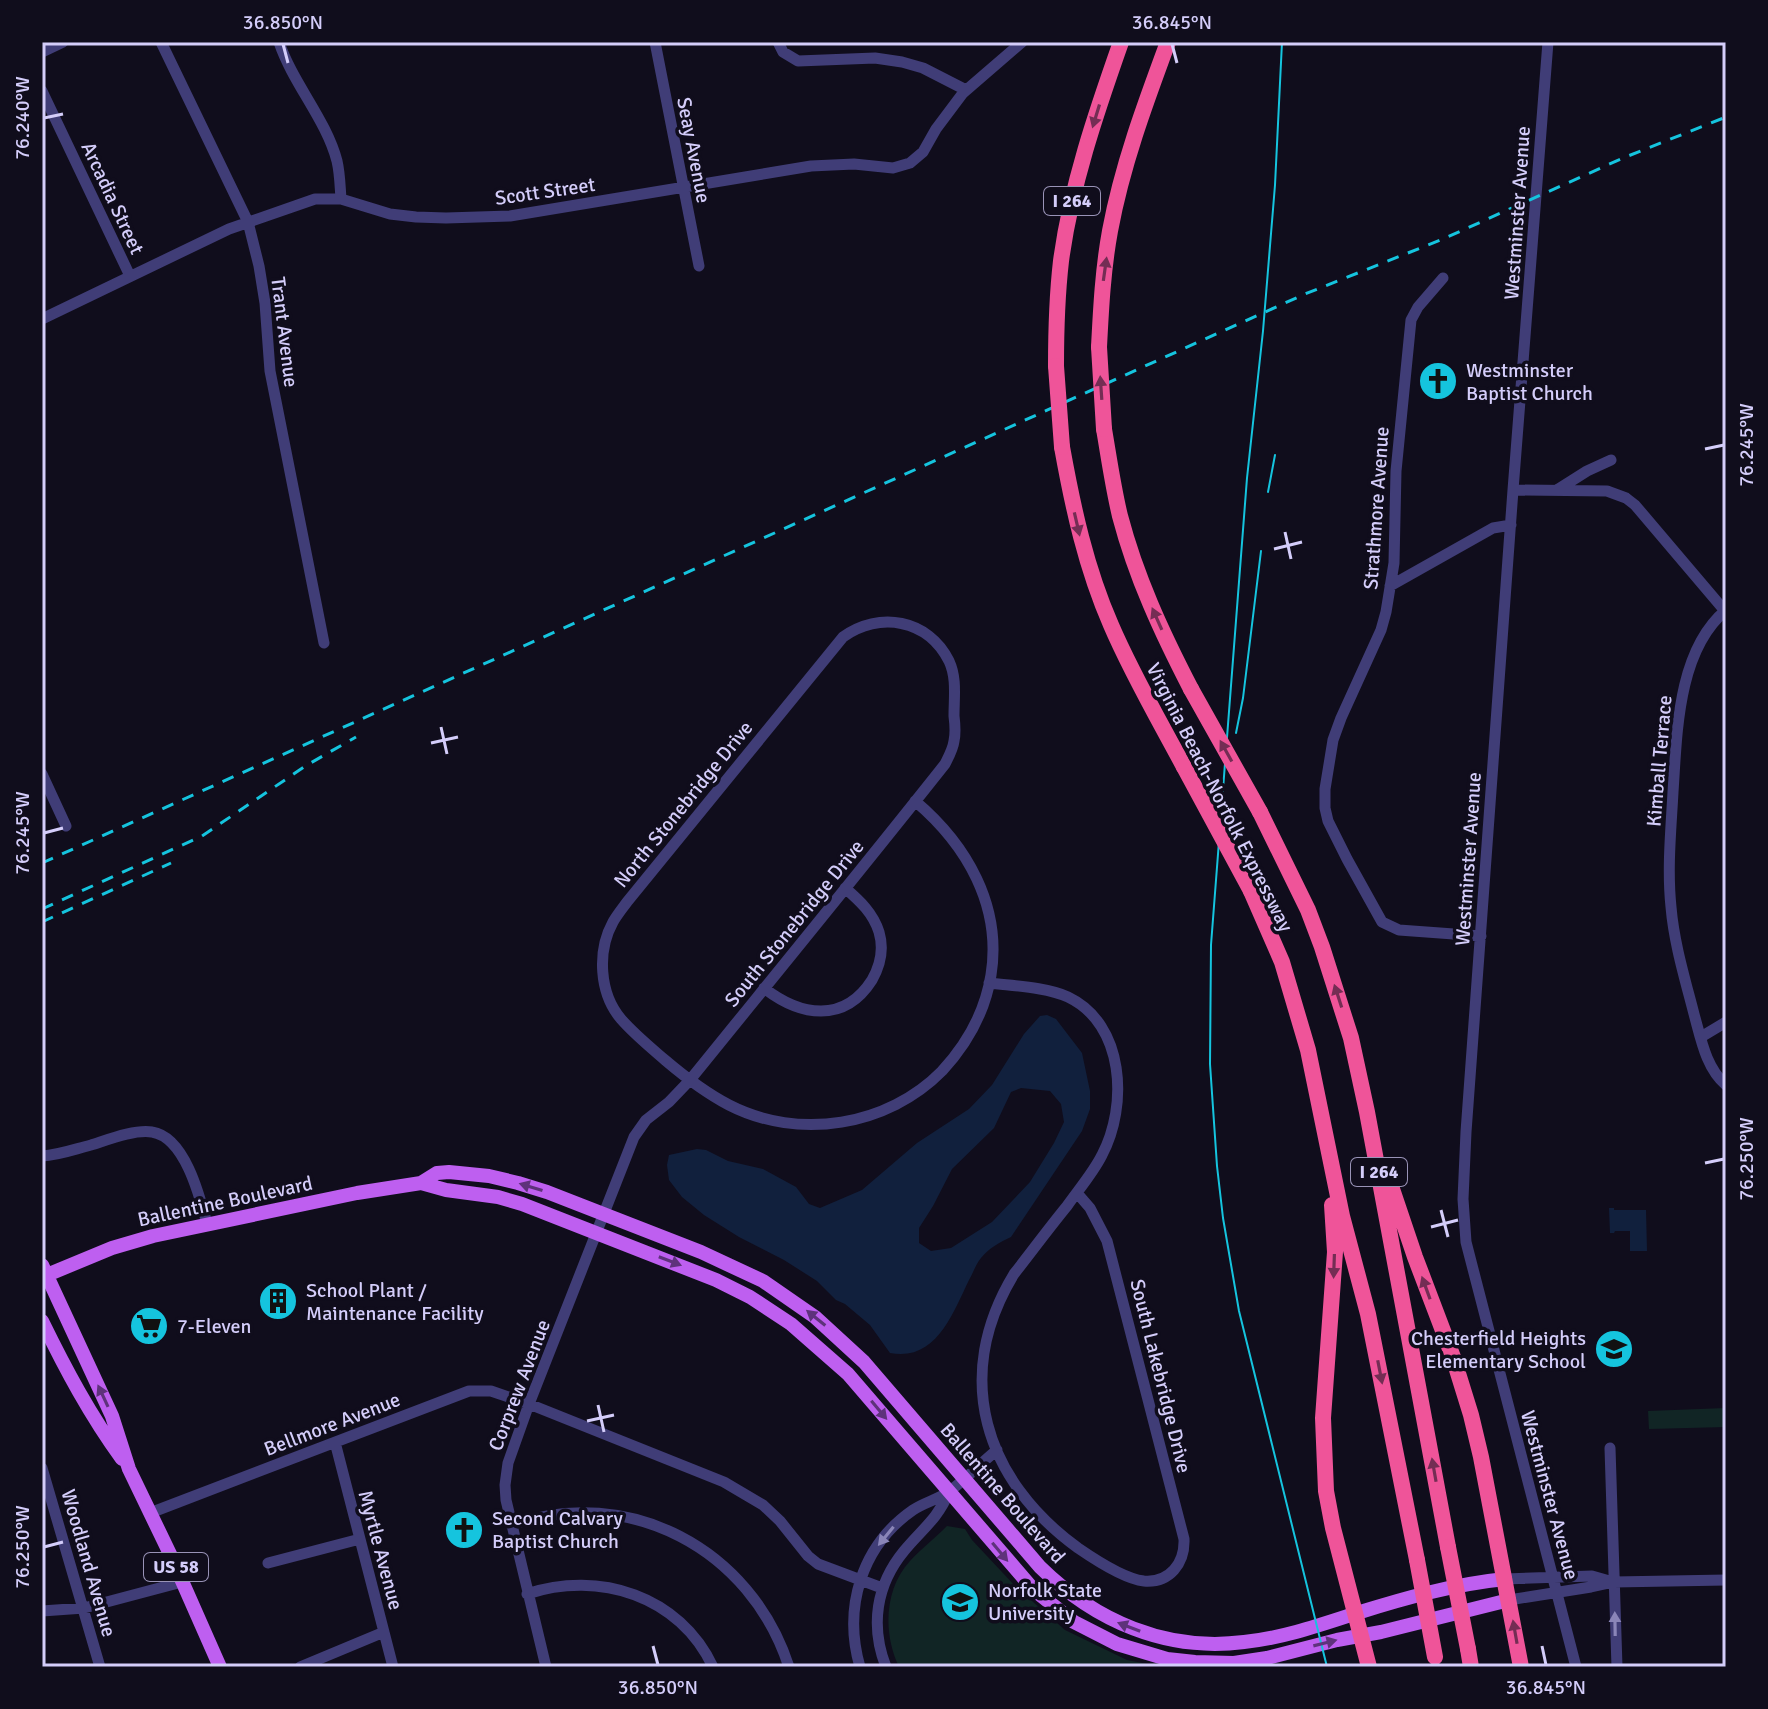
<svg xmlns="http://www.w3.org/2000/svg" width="1768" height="1709" viewBox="0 0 1768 1709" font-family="Signika,sans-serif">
	<rect width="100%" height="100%" fill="#100d1c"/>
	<path fill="#112525" d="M1726 1408V1427L1649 1429 1648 1411Z
		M947 1526 965 1529 972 1540 1016 1587 1065 1630 1127 1660 1163 1667H899C883 1634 884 1589 910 1561 922 1548 935 1538 947 1526Z"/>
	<path fill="#11203d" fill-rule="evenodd" d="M1047 1015 1056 1019 1082 1053 1090 1091V1109L1082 1131 1011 1237C1000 1242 989 1248 981 1258 976 1264 973 1273 969 1280 953 1313 936 1362 890 1353L870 1325 845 1304 836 1300 817 1281 784 1260 739 1237 704 1215 682 1197 669 1180 667 1165 669 1155 697 1149 706 1150 728 1161 763 1169 796 1187 809 1204 820 1208 862 1190 917 1143 969 1109 992 1085 1024 1034 1040 1016ZM1021 1088 1050 1091 1061 1104 1064 1122 1054 1143 1030 1182 992 1222 951 1248 931 1251 919 1243V1228L933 1206 952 1169 994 1128 1011 1092Z
		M1609 1208H1614V1210H1646L1647 1251H1630V1231H1615L1614 1233H1610Z"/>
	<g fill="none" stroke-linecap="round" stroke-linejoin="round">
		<path stroke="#403d77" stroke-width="11" d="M161 42 248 222 259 266 265 303 270 371 324 643
			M279 42C293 84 326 119 337 161 340 174 340 186 341 199
			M655 42 699 266
			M778 42 783 52 798 61 875 58 902 62 923 68 966 90
			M1548 42 1513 490 1466 1132 1463 1199 1466 1242 1576 1667
			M42 52 63 42
			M42 91 130 276
			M1443 278 1418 307 1411 320 1396 471 1394 563 1386 612 1381 630 1341 718 1333 740 1325 789V808L1328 821 1347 859 1382 922 1399 930 1481 936
			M42 319 229 229 315 199H341L390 214 416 217 446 218 510 216 811 166 854 164 893 168 910 163 923 152 936 129 963 93 1022 42
			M1513 490 1607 491 1626 498 1635 505 1725 611
			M1557 490 1587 471 1611 460
			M1390 586 1493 528 1511 525
			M1726 610C1677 651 1677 734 1673 792 1671 830 1667 869 1671 907 1674 943 1685 979 1694 1014 1701 1039 1706 1068 1726 1085
			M42 774 66 826
			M989 983C1013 986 1046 987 1068 997 1125 1024 1128 1106 1102 1155 1093 1173 1079 1189 1067 1206 1049 1228 1032 1251 1014 1274 952 1376 984 1480 1078 1548 1094 1559 1124 1579 1144 1581 1170 1583 1185 1563 1184 1539L1107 1241 1090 1208 1077 1193
			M764 988C800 1016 844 1024 872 980 880 966 884 949 879 932 873 913 860 901 845 888
			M1701 1037 1726 1022
			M42 1156C59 1155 75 1149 91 1145 107 1140 135 1129 152 1132 185 1137 200 1197 207 1224
			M335 1442 393 1667
			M1610 1448 1617 1667
			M42 1468 100 1667
			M150 1513 469 1391H491L529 1404 724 1482 763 1505 780 1521 808 1556 818 1564 882 1588
			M511 1525C629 1484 751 1549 789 1667
			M268 1563 360 1539
			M1505 1579 1592 1576 1613 1582
			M527 1594C599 1570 680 1596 713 1667
			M1509 1600 1591 1587 1614 1582 1726 1580
			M42 1611 84 1608 182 1582
			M300 1667 384 1632
			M546 1667 506 1500 505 1485 508 1463 529 1404 634 1137 646 1120 669 1102 690 1080C775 975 861 870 945 764 949 756 953 749 954 741 956 732 955 724 954 716 954 697 957 678 949 661 928 619 879 611 843 637L627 902C622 909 617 915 613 922 597 951 599 993 621 1019 634 1034 650 1047 665 1060 685 1077 706 1093 729 1105 799 1141 888 1126 942 1071 967 1044 985 1012 991 975 1002 906 967 845 915 801
			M860 1667C843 1608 861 1546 913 1510 925 1502 940 1499 951 1490 967 1478 981 1463 997 1450
			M886 1667C870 1626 876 1585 904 1551 922 1529 937 1520 949 1492"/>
		<path stroke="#be5ff0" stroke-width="14" d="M421 1183 437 1173 449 1172 489 1176 518 1183 547 1192 701 1252 763 1281 815 1317 864 1362 1040 1567C1095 1621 1166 1652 1244 1642 1283 1638 1320 1625 1357 1613 1405 1598 1455 1584 1505 1579
			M42 1265 112 1416 129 1469 171 1556 220 1667
			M42 1277 112 1248 153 1236 357 1193 421 1183 446 1190 498 1197 522 1204 716 1280 750 1297 791 1324 848 1374 1033 1589 1074 1622 1117 1644 1167 1659 1195 1662 1234 1663 1267 1658 1337 1640 1381 1632 1509 1600
			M42 1321C66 1370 90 1415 122 1459"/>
		<path stroke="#ef5499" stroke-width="16" d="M1099 347C1101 308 1103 269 1110 231 1122 166 1145 104 1168 42
			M1056 366C1056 331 1057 296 1061 261 1071 186 1096 113 1121 42
			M1104 429C1109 458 1113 487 1120 516 1136 577 1162 633 1191 689
			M1062 447C1073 508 1086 568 1111 625 1132 674 1159 720 1184 767
			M1260 812 1308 910 1322 947 1351 1038 1367 1112 1448 1547
			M1251 891 1282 962 1308 1050 1342 1216 1368 1314 1417 1560
			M1389 1180 1415 1257 1453 1357 1471 1415 1481 1457 1521 1667
			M1332 1205 1335 1252 1323 1418 1326 1491 1333 1528 1369 1667
			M1468 1649 1471 1667"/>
		<path stroke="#15c4de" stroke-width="2" d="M1282 42 1275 185 1263 331 1247 478 1211 945 1210 1064 1217 1166 1223 1218 1239 1311 1327 1667
			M1268 492 1275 455
			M1236 733 1243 698 1261 551"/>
		<path stroke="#15c4de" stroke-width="3" stroke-dasharray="12 10" stroke-linecap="butt" d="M42 863 1305 294 1443 239 1623 158 1726 117
			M42 909 202 836 307 765 356 737
			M42 922 171 863"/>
		<path stroke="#ef5499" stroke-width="16" d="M1099 347 1104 429
			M1056 366 1062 447
			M1191 689 1260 812
			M1184 767 1251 891
			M1448 1547 1468 1649
			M1417 1560 1435 1657"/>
	</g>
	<defs><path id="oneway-solid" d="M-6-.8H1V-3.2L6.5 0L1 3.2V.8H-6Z" transform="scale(2)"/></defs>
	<g fill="#742d54">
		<use href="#oneway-solid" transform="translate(1096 116) rotate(107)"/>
		<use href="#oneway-solid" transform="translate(1105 269) rotate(-82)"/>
		<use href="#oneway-solid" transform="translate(1101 388) rotate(-94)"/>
		<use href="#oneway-solid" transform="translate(1077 524) rotate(77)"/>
		<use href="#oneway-solid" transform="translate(1157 619) rotate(-114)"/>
		<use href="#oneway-solid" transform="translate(1226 751) rotate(-119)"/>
		<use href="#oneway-solid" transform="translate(1338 996) rotate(-108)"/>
		<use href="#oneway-solid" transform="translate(1334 1266) rotate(92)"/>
		<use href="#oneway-solid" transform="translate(1426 1288) rotate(-110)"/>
		<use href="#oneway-solid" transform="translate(1380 1372) rotate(79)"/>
		<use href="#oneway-solid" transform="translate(1434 1470) rotate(-100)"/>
		<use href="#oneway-solid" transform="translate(1515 1632) rotate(-100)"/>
	</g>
	<g fill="#5e327b">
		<use href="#oneway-solid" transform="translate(531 1187) rotate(-163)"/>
		<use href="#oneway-solid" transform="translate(670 1261) rotate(21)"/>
		<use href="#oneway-solid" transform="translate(816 1318) rotate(-141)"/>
		<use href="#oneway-solid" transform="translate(103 1396) rotate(-115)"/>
		<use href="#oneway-solid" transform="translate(879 1410) rotate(50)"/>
		<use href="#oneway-solid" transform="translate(1000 1552) rotate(50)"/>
		<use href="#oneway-solid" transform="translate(1129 1627) rotate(-159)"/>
		<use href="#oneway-solid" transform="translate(1325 1643) rotate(-14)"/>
	</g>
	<g fill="#8a85b8">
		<use href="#oneway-solid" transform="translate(886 1536) rotate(129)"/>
		<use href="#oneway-solid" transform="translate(1615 1624) rotate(-91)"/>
	</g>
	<path fill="none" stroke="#d4cdfa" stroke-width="3" d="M283 44 288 63M1172 44 1177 63M44 118 63 114M1705 449 1724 445M1285 532 1291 559M1274 549 1302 542M441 727 447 754M431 743 458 737M44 833 63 828M1705 1163 1724 1159M1441 1210 1448 1237M1431 1227 1458 1220M598 1405 604 1432M587 1421 614 1415M44 1547 63 1542M653 1646 658 1665M1542 1646 1546 1665"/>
	<defs>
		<symbol id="church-disc" viewBox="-11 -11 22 22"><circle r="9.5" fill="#15c4de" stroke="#100d1c"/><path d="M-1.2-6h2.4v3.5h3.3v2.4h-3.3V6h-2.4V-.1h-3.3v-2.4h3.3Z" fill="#111"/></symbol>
		<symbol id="building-disc" viewBox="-11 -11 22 22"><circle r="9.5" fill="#15c4de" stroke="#100d1c"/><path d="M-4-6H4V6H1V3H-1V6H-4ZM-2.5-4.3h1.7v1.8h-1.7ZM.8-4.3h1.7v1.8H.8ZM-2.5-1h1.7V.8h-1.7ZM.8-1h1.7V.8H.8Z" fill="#111"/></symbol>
		<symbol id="supermarket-disc" viewBox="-11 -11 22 22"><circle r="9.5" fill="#15c4de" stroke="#100d1c"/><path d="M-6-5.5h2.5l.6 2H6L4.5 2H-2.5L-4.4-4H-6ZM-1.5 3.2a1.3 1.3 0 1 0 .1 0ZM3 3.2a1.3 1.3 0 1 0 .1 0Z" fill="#111"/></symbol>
		<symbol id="school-disc" viewBox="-11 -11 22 22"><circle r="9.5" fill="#15c4de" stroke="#100d1c"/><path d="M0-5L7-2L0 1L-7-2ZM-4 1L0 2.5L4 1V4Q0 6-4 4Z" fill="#111"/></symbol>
		<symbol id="university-disc" viewBox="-11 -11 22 22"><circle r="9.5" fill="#15c4de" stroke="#100d1c"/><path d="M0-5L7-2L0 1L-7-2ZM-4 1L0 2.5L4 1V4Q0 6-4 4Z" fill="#111"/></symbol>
	</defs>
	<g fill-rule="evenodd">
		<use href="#church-disc" x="1416" y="359" width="44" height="44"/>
		<use href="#building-disc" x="256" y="1279" width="44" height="44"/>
		<use href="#supermarket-disc" x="127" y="1304" width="44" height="44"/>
		<use href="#school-disc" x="1592" y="1327" width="44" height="44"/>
		<use href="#church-disc" x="442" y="1508" width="44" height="44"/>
		<use href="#university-disc" x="938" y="1580" width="44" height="44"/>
	</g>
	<g text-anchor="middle" stroke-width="7" stroke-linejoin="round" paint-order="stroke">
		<g fill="#100d1c" stroke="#9993b7" stroke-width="2">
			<rect x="1044" y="187" width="56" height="28" rx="6"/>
			<rect x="1351" y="1158" width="56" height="28" rx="6"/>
			<rect x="144" y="1553" width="64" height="28" rx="6"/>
		</g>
		<g font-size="18" font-weight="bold" fill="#d4cdfa">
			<text x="1072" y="207">I 264</text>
			<text x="1379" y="1178">I 264</text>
			<text x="176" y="1573">US 58</text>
		</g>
		<g font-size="20" fill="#d4cdfa" stroke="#100d1c">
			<text transform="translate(694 150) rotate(79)" y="7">Seay Avenue</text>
			<text transform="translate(545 191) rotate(-8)" y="7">Scott Street</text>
			<text transform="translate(113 198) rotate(65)" y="7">Arcadia Street</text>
			<text transform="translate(1517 213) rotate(-86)" y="7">Westminster Avenue</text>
			<text transform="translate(285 332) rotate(83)" y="7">Trant Avenue</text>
			<text transform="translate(1376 508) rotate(-86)" y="7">Strathmore Avenue</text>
			<text transform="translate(1659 761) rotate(-85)" y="7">Kimball Terrace</text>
			<text transform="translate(1220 797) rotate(63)" y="7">Virginia Beach-Norfolk Expressway</text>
			<text transform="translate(683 804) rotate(-51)" y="7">North Stonebridge Drive</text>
			<text transform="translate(1468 859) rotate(-86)" y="7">Westminster Avenue</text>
			<text transform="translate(794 923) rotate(-51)" y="7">South Stonebridge Drive</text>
			<text transform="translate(225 1201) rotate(-12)" y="7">Ballentine Boulevard</text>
			<text transform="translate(1161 1376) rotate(76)" y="7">South Lakebridge Drive</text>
			<text transform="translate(519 1385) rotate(-69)" y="7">Corprew Avenue</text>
			<text transform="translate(332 1424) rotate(-21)" y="7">Bellmore Avenue</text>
			<text transform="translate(1003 1493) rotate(49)" y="7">Ballentine Boulevard</text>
			<text transform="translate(1550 1495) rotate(75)" y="7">Westminster Avenue</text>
			<text transform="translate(381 1550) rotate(75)" y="7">Myrtle Avenue</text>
			<text transform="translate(89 1563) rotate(74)" y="7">Woodland Avenue</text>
		</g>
		<g font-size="20" fill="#d4cdfa" stroke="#100d1c" text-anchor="start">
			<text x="1466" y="377">Westminster<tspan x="1466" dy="23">Baptist Church</tspan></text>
			<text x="306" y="1297">School Plant /<tspan x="306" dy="23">Maintenance Facility</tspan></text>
			<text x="177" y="1333">7-Eleven</text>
			<text x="1586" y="1345" text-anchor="end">Chesterfield Heights<tspan x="1586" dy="23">Elementary School</tspan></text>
			<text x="492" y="1525">Second Calvary<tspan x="492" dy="23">Baptist Church</tspan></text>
			<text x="988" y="1597">Norfolk State<tspan x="988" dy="23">University</tspan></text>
		</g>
	</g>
	<rect width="1768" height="1709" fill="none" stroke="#100d1c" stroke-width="88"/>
	<rect x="44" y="44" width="1680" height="1621" fill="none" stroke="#d4cdfa" stroke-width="3"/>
	<g font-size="20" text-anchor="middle" fill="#d4cdfa">
		<text x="283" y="29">36.850°N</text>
		<text x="1172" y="29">36.845°N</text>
		<text transform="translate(22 118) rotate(-90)" y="7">76.240°W</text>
		<text transform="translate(1746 445) rotate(-90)" y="7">76.245°W</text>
		<text transform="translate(22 833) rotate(-90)" y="7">76.245°W</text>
		<text transform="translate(1746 1159) rotate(-90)" y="7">76.250°W</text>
		<text transform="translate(22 1547) rotate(-90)" y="7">76.250°W</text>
		<text x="658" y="1694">36.850°N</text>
		<text x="1546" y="1694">36.845°N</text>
	</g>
</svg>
